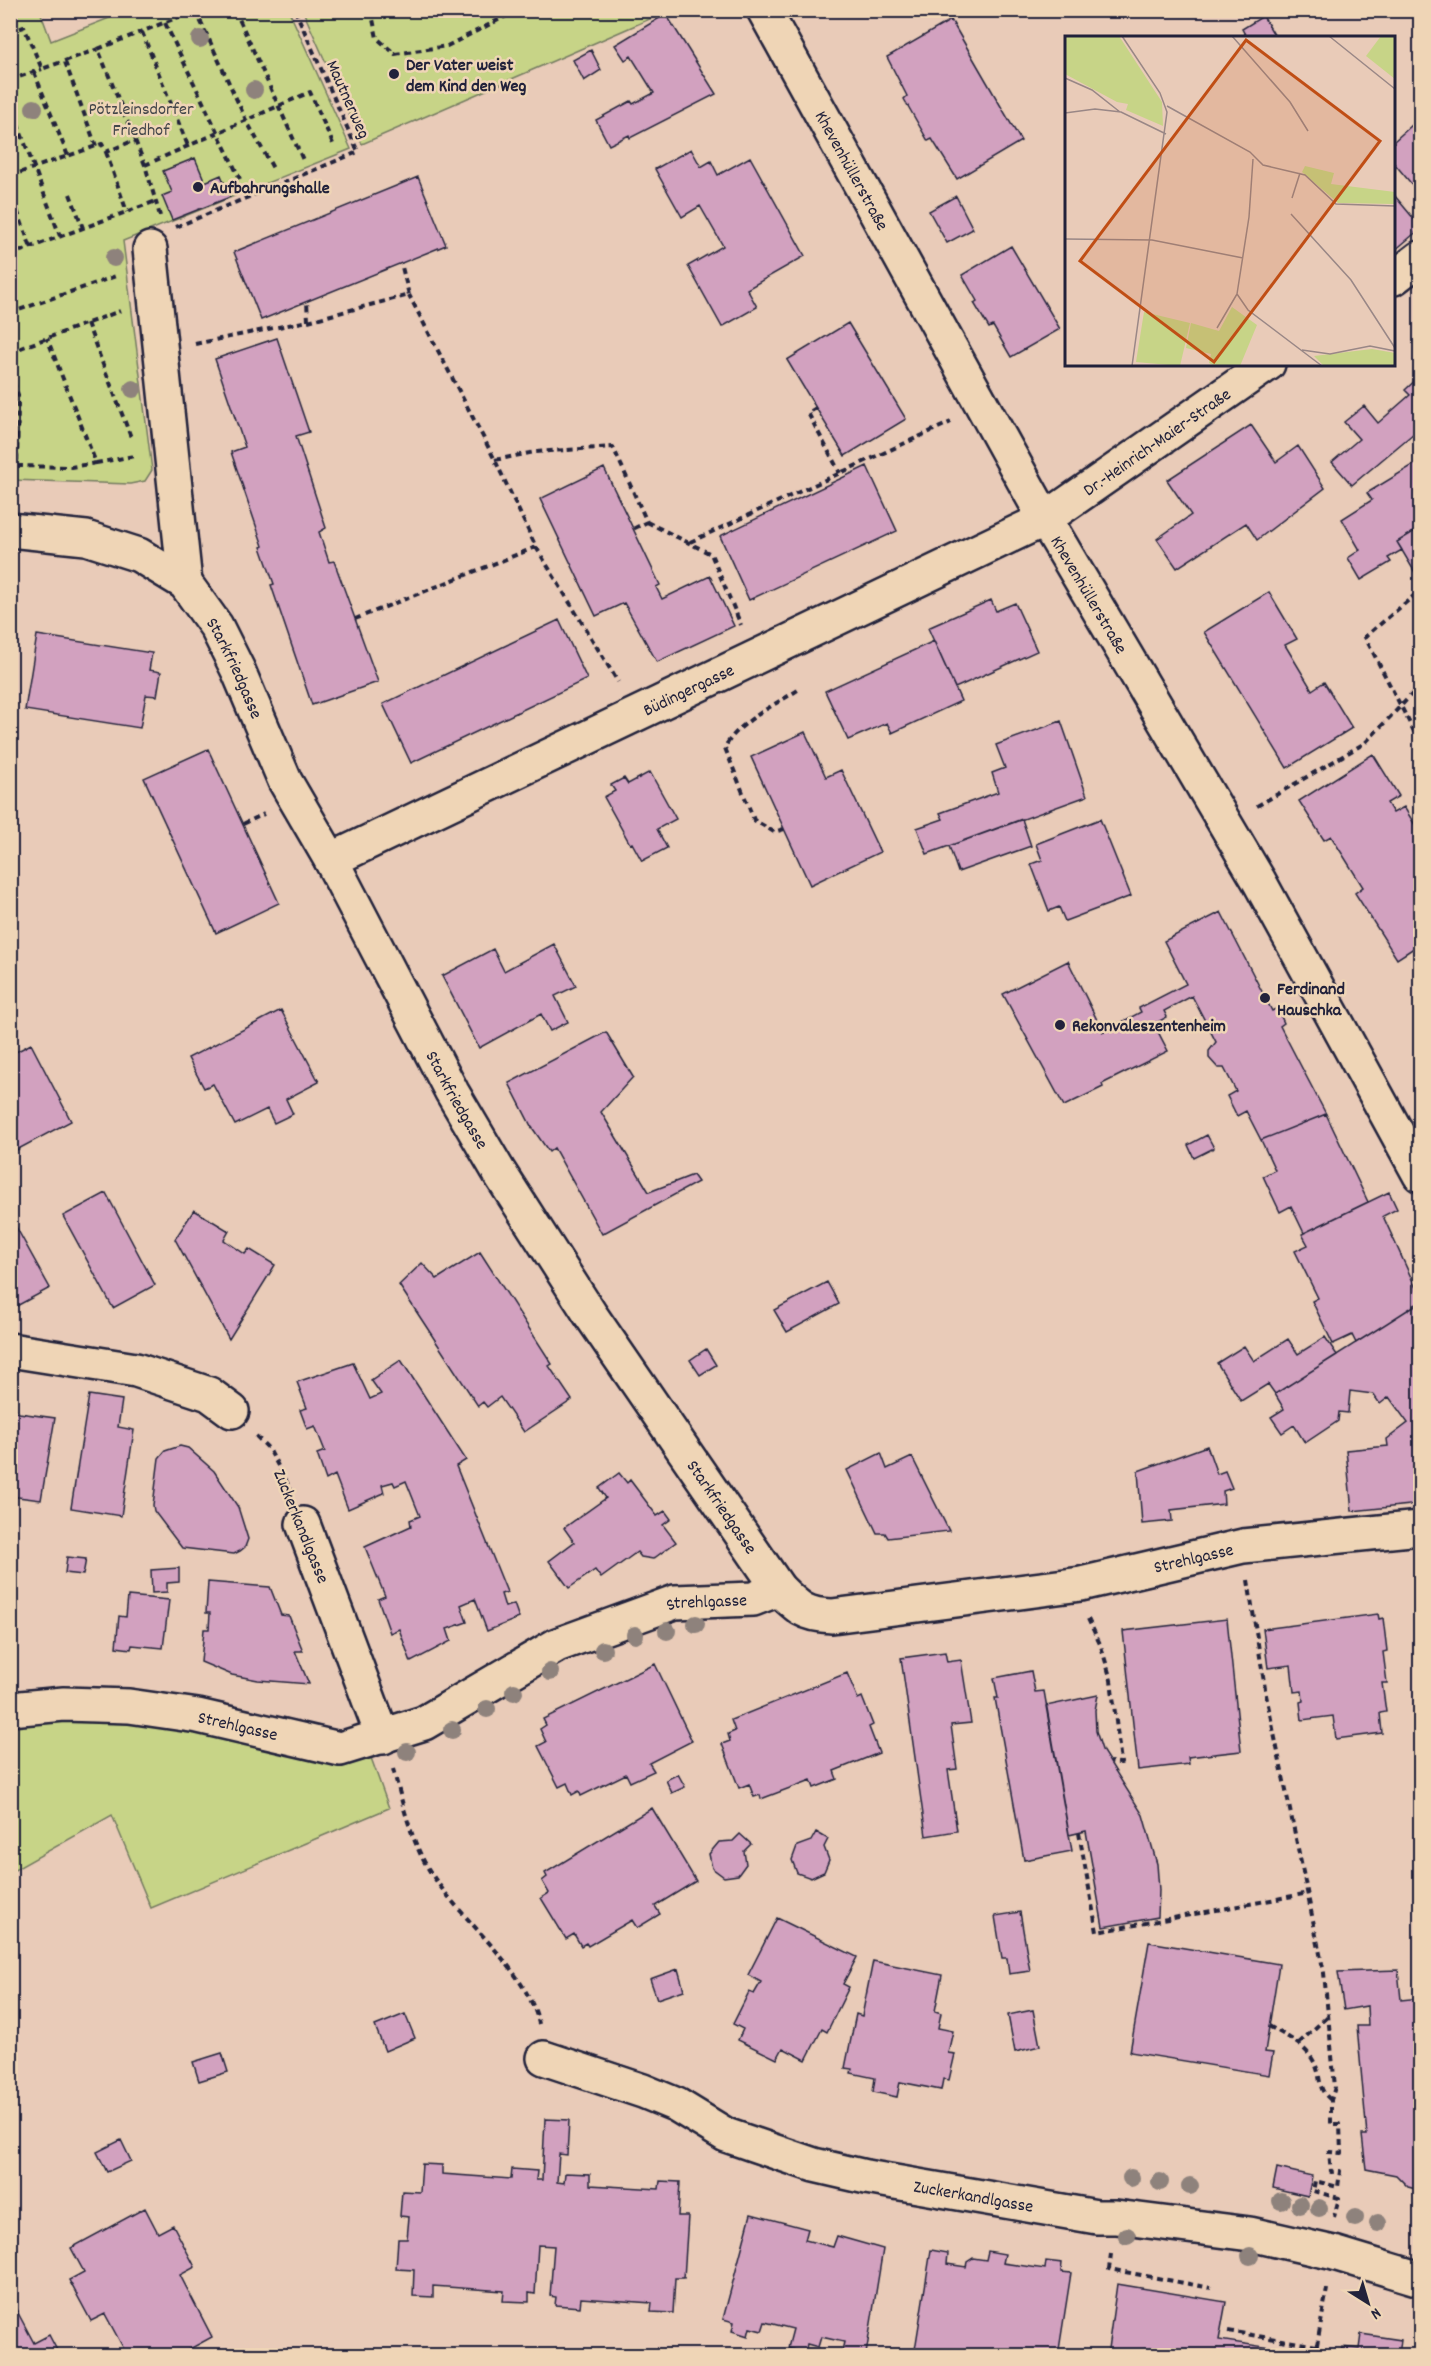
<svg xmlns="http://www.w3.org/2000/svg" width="1431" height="2366" viewBox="0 0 1431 2366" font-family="Dekko,sans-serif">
	<rect width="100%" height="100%" fill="#e9cbb8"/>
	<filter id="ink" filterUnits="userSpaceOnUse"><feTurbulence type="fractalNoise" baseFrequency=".0167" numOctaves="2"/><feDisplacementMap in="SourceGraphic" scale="12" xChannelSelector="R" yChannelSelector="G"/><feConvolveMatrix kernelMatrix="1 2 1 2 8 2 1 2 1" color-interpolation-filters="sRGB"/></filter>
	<g filter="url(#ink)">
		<path fill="#c7d487" stroke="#747b61" stroke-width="1.5" d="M11 11H40L51 41 127 11H289L351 149 123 241 152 470 145 481 130 484 11 480Z
			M303 11H668L362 144Z
			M92 1712 370 1755 389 1808 151 1908 112 1815 11 1872V1720Z"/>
		<path fill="#d2a1bf" stroke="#22223b" stroke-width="1.5" d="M666 14 716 94 630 138 629 135 609 145 596 120 631 101 633 104 654 93 631 56 625 60 615 45Z
			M1263 16 1276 38H1247L1242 29Z
			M951 20 1021 141 957 179 932 139 928 141 904 99 907 96 887 57Z
			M591 50 601 70 584 81 573 60Z
			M1420 118V182L1414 187 1394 163V141Z
			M691 149 701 167 711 161 718 175 750 157 805 256 747 289 757 307 722 327 688 266 723 246 700 206 682 217 655 169Z
			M195 158 205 182 221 175 230 197 172 220 162 196 172 192 163 171Z
			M418 177 446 245 261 320 234 252Z
			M1394 195 1420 226V229L1394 251Z
			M956 196 973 229 947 243 929 211Z
			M1011 246 1060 329 1011 357 993 326 989 328 974 303 977 301 962 275Z
			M848 323 906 419 845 456 787 360Z
			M277 338 309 432 296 436 326 528 319 532 329 562 334 561 378 682 312 705 271 585 274 584 261 547 263 546 231 452 245 447 215 359Z
			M1420 376V428L1352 485 1332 462 1359 439 1344 422 1364 406 1378 423 1410 395 1405 390Z
			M1251 425 1276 462 1298 446 1325 488 1257 540 1246 523 1177 568 1157 539 1191 515 1167 480Z
			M1418 462 1420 466V528L1397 542 1402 550 1388 558 1391 562 1361 580 1348 558 1360 550 1342 519 1372 500 1367 493Z
			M867 466 897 531 749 600 720 536Z
			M604 468 660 585 656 587 662 599 710 576 734 626 657 662 624 603 596 616 540 499Z
			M1420 528V581L1397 542Z
			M1269 592 1297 639 1285 645 1312 690 1324 682 1352 728 1287 768 1204 632Z
			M991 600 996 611 1015 603 1037 651 955 688 928 628Z
			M559 620 587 679 411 763 383 704Z
			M37 635 152 653 149 670 161 672 157 696 146 695 140 728 25 710Z
			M934 641 961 701 892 733 887 723 848 740 825 691Z
			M1061 721 1087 796 927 854 917 828 943 819 940 813 998 792 992 773 1005 768 996 745Z
			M805 732 826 777 841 770 880 852 810 885 751 757Z
			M208 749 279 903 216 933 144 778Z
			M1373 754 1399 796 1387 803 1393 813 1404 807 1420 833V944L1397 959 1355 893 1363 887 1331 836 1324 840 1299 801Z
			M650 772 676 819 657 829 667 848 642 861 632 843 630 844 604 797 615 791 611 785 624 778 628 784Z
			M1022 819 1031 846 958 872 949 846Z
			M1100 819 1131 896 1065 921 1059 907 1049 911 1031 864 1042 860 1036 844Z
			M1221 912 1272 1011 1277 1008 1284 1023 1280 1026 1326 1114 1261 1140 1246 1111 1237 1116 1227 1096 1236 1091 1224 1068H1218L1209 1058V1051L1216 1042 1192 996 1164 1011 1167 1017 1154 1024 1168 1051 1102 1084 1103 1087 1064 1106 1003 994 1068 961 1103 1032 1141 1012 1139 1008 1186 984 1164 941Z
			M554 944 576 986 555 996 568 1022 550 1031 541 1014 479 1048 442 976 493 949 504 971Z
			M281 1010 319 1082 286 1099 293 1114 274 1123 267 1109 235 1125 213 1084 204 1088 188 1058Z
			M606 1032 633 1077 601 1112 649 1192 693 1175 698 1182 602 1234 554 1148 549 1152 531 1126 509 1083Z
			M31 1044 71 1121 11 1153 10 1052 12 1054Z
			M1326 1114 1368 1202 1304 1233 1291 1206 1280 1212 1263 1176 1275 1170 1261 1140Z
			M1207 1135 1214 1148 1194 1158 1188 1145Z
			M1389 1192 1397 1209 1383 1216 1420 1297V1302L1356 1343 1352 1335 1333 1344 1312 1301 1318 1298 1295 1251 1308 1245 1302 1234Z
			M106 1193 155 1285 113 1308 63 1216Z
			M194 1210 229 1231 224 1240 245 1254 249 1249 275 1265 229 1339 175 1239Z
			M10 1216 50 1288 13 1308 10 1304Z
			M480 1252 552 1364 549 1366 572 1400 524 1432 500 1397 487 1407 483 1402 478 1406 399 1285 422 1263 437 1279Z
			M827 1282 839 1304 787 1332 774 1310Z
			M1420 1302V1504L1352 1511 1346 1450 1388 1446 1387 1439 1408 1423 1389 1397 1380 1404 1373 1394 1350 1391 1348 1413 1339 1412 1338 1421 1305 1443 1294 1425 1282 1433 1271 1417 1284 1409 1275 1394Z
			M1325 1337 1337 1355 1275 1394 1268 1384 1241 1401 1217 1363 1244 1346 1254 1361 1288 1339 1298 1354Z
			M706 1349 716 1365 700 1375 690 1360Z
			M401 1360 466 1460 456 1466 507 1592 501 1594 505 1607 514 1604 519 1618 487 1631 475 1599 461 1605 467 1622 447 1629 451 1641 411 1662 399 1629 390 1633 378 1599 385 1596 365 1547 411 1526 410 1520 420 1516 406 1481 395 1486 393 1482 382 1485 384 1493 348 1509 335 1475 326 1480 317 1454 325 1451 315 1426 307 1429 300 1410 307 1408 297 1382 353 1363 370 1399 381 1394 371 1380Z
			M89 1395 122 1400 118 1427 134 1430 121 1516 71 1508Z
			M10 1404 19 1413 55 1418 41 1500 10 1496Z
			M180 1446 188 1448 214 1471 238 1507 248 1539 245 1547 240 1551 234 1554 182 1548 154 1511 153 1505 159 1458 165 1451Z
			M1207 1446 1217 1474 1225 1471 1232 1488 1223 1491 1224 1504 1171 1510 1172 1521 1142 1524 1138 1471Z
			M881 1453 887 1469 912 1457 949 1531 888 1538 885 1533H877L847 1470Z
			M619 1473 627 1483 630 1480 657 1516 665 1511 671 1519 663 1525 676 1542 653 1559 641 1557 637 1552 601 1578 595 1570 569 1588 549 1561 574 1542 564 1528 606 1498 599 1488Z
			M67 1557 86 1559 83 1575 65 1573Z
			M179 1568V1582L167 1583V1592L152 1593 151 1570Z
			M208 1582 270 1587 281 1615 289 1616 303 1651H295L309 1684 258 1680 232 1675 201 1662 204 1629H209L210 1613H206Z
			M128 1596 169 1600 163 1648 132 1645 131 1649 116 1647 119 1616 126 1617Z
			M1378 1614 1379 1619 1383 1618 1387 1651 1383 1652 1387 1683H1382L1386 1712 1380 1713 1382 1733 1336 1739 1333 1716 1302 1720 1300 1702 1303 1701 1302 1691 1294 1692 1291 1665 1268 1668 1263 1629Z
			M1227 1619 1241 1751 1188 1757 1189 1764 1138 1770 1123 1631Z
			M945 1652 947 1662 961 1660 971 1723 951 1725 957 1769 948 1770 957 1831 926 1836 901 1658Z
			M655 1664 692 1741 649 1763 654 1771 630 1782 626 1774 581 1796 579 1791 572 1795 567 1783 559 1787 538 1746 546 1742 540 1729 546 1725 543 1719Z
			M1031 1671 1035 1692 1044 1691 1072 1851 1024 1860 995 1698H998L994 1678Z
			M847 1673 858 1699 862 1697 873 1725 869 1727 879 1753 834 1771 837 1779 814 1788 811 1780 761 1799 760 1795 754 1797 749 1784 739 1788 722 1744 730 1741 728 1734 735 1731 731 1720Z
			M1098 1695 1095 1710 1096 1731 1102 1750 1143 1815 1157 1864 1159 1890 1158 1917 1103 1927 1086 1831 1069 1835 1046 1706Z
			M678 1774 685 1787 672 1793 666 1780Z
			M652 1808 696 1881 655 1906 660 1914 637 1928 632 1920 588 1946 586 1943 581 1946 574 1934 566 1939 541 1898 549 1893 542 1881 547 1877 545 1873Z
			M816 1832 828 1839 824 1847 829 1860 824 1872 811 1878 797 1873 792 1860 797 1846 811 1841Z
			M740 1834 751 1844 744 1851 746 1864 738 1875 724 1877 712 1868 709 1854 719 1842 733 1841Z
			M1020 1912 1030 1971 1009 1974 1007 1958H1002L995 1916Z
			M777 1918 857 1957 843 1984 849 1987 827 2032 822 2029 806 2060 783 2048 777 2059 738 2040 743 2029 733 2024 749 1992 754 1994 761 1982 748 1975Z
			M1149 1942 1279 1964 1265 2052 1273 2053 1269 2075 1130 2052Z
			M873 1961 942 1975 935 2011 941 2013 938 2028 953 2031 948 2053 955 2054 949 2080 943 2079 941 2090 900 2082 897 2097 873 2092 875 2078 851 2073 852 2069 845 2068 856 2014 862 2016Z
			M678 1969 684 1990 657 1999 650 1979Z
			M1398 1970 1401 2000 1420 1998V2190L1408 2187 1396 2175 1366 2169 1362 2135H1367L1357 2026H1368L1367 2006 1344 2010 1338 1972Z
			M1033 2010 1040 2046 1015 2052 1008 2015Z
			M405 2014 415 2038 385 2051 375 2026Z
			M222 2053 228 2072 199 2081 193 2062Z
			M545 2119 569 2120 567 2155 559 2154 557 2182 564 2183 565 2173 590 2174V2185L659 2189 660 2181 680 2182 678 2216H688L684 2278H675L673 2313 651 2312 652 2303 581 2298 580 2307 555 2305 556 2297 550 2296 554 2246 538 2245 535 2294 529 2293V2302L503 2301 504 2291 433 2286V2297L413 2296 414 2270 396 2269 398 2239H407L409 2217 400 2216 402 2191 420 2192 422 2164 442 2165V2174L511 2179 512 2169 537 2171 536 2180H542Z
			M121 2140 131 2161 107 2172 97 2152Z
			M1277 2168 1312 2176 1308 2196 1273 2188Z
			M145 2208 158 2233 173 2225 195 2267 180 2275 212 2337 177 2356H124L123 2353 125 2351 105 2314 91 2321 69 2280 84 2272 71 2248Z
			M751 2214 808 2229 805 2240 833 2247 837 2236 883 2249 866 2354 846 2356V2352L842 2351 844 2342 821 2337 818 2347 807 2344 805 2353 788 2348 793 2329 765 2322 762 2331 750 2328 748 2336 732 2331 734 2322 723 2319Z
			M931 2250 948 2253 947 2264 966 2267 967 2262 973 2258 986 2260 988 2251 1005 2254 1003 2263 1045 2269 1046 2261 1062 2263 1061 2272 1071 2273 1058 2356H914Z
			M1117 2284 1226 2302 1219 2340 1303 2353 1302 2356H1107Z
			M10 2298 34 2343 49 2335 60 2356H10Z
			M1361 2334 1401 2340 1399 2355 1401 2356H1340L1342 2347 1359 2349Z"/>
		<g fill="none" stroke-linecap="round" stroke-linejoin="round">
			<defs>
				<g id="minor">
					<path d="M150 249 185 583"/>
					<path d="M1394 278 1420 258"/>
					<path id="s1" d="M10 530 86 538 139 555 185 583 216 626 238 670 285 781 331 860 452 1092 499 1172 590 1314 779 1589C798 1608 805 1615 832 1616L1081 1584 1243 1546 1420 1528"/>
					<path id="s2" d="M331 860 1045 519 1268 364"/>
					<path d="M10 1350 136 1370 209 1394 232 1411"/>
					<path d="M303 1524 383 1737"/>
					<path id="s3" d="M10 1709 64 1704 129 1706 198 1716 340 1749 424 1723 557 1645 675 1602 753 1599 779 1589"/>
					<path id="s4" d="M544 2058 643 2091 677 2105 726 2135 814 2165 866 2177 1097 2217H1116L1250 2234 1334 2253 1420 2279"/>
				</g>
				<g id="tertiary">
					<path id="s5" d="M764 10 1045 519 1259 881 1420 1175"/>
				</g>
			</defs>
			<use href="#minor" stroke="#22223b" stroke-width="38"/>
			<use href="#tertiary" stroke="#22223b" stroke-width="38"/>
			<path stroke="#22223b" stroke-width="4" stroke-dasharray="6 4.5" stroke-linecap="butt" d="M235 10 303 160
				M371 10 377 38 395 54 447 46 518 10
				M196 11 246 120 274 170
				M165 23 240 179
				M10 32 24 27 42 69 98 49
				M142 32 188 146
				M65 62 96 146
				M34 72 68 156
				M10 80 42 69
				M10 104 60 236
				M106 152 127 212
				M145 165 310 92 334 146
				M10 176 102 144 106 152 135 140
				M10 191 31 248
				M70 194 83 228
				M160 216 145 165 98 49 196 10
				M176 227 358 152 295 10
				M10 255 156 201
				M10 313 116 276
				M308 321 409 295 401 263
				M87 323 132 440
				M195 344 308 321 307 301
				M10 352 120 311
				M10 372 18 395 17 466 10 465
				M816 408 808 413 840 473
				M495 460 535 452 613 447 647 522 633 529
				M96 463 134 456V454
				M17 466 71 467 96 463 47 338
				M647 522 711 554 741 625
				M690 542 951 422
				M536 547 618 682
				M1416 594 1365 637 1420 743
				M355 619 536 547 495 460 409 295
				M1257 806 1365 743 1420 686
				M243 824 264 814
				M784 829 774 832 754 820 725 748C735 724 776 704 798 690
				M256 1436 269 1449 292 1492
				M1248 1580 1266 1695 1324 1973 1335 2087 1331 2100V2124H1340L1341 2153 1329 2152 1331 2172 1340 2171 1338 2187 1315 2181 1313 2191 1339 2198 1334 2217
				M1088 1619 1101 1646 1111 1680 1121 1763 1110 1762
				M393 1769C403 1804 412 1846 433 1876 463 1922 527 1970 539 2024
				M1079 1833 1097 1932 1309 1893
				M1269 2026C1287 2037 1307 2045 1316 2066 1322 2081 1317 2089 1331 2100
				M1299 2043 1328 2016
				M1111 2254 1109 2269 1211 2288
				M1228 2331 1317 2346
				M1315 2356 1327 2289"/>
			<use href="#minor" stroke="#efd5b6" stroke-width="33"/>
			<use href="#tertiary" stroke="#efd5b6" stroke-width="33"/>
		</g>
		<g fill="#8e827c">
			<circle cx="200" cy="39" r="9"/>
			<circle cx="254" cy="90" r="9"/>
			<circle cx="34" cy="108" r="9"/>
			<circle cx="114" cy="258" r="9"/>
			<circle cx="133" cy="389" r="9"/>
			<circle cx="696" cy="1624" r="9"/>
			<circle cx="667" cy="1631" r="9"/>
			<circle cx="635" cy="1635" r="9"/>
			<circle cx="603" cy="1650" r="9"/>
			<circle cx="550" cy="1672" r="9"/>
			<circle cx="514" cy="1692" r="9"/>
			<circle cx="487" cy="1709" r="9"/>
			<circle cx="452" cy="1730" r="9"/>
			<circle cx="407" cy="1752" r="9"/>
			<circle cx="1131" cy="2178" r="9"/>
			<circle cx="1160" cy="2182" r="9"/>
			<circle cx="1190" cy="2186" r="9"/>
			<circle cx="1281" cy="2201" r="9"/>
			<circle cx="1300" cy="2205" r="9"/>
			<circle cx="1319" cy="2208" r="9"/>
			<circle cx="1355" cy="2218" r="9"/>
			<circle cx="1378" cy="2223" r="9"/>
			<circle cx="1127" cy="2236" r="9"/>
			<circle cx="1250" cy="2256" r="9"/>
		</g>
	</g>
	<g fill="#22223b" stroke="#efd5b6" stroke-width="2">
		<circle cx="394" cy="74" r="6"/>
		<circle cx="198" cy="187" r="6"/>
		<circle cx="1265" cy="998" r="6"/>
		<circle cx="1060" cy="1025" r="6"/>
	</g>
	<g text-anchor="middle" stroke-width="5" stroke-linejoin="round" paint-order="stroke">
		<g font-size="18" font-weight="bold" fill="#22223b" stroke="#efd5b6" text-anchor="start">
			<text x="406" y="70">Der Vater weist<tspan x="406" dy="21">dem Kind den Weg</tspan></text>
			<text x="210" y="193">Aufbahrungshalle</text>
			<text x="1277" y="994">Ferdinand<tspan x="1277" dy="21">Hauschka</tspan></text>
			<text x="1072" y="1031">Rekonvaleszentenheim</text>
		</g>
		<g font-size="18" fill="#22223b" stroke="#efd5b6">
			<text transform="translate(349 99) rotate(66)" y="6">Mautnerweg</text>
			<text dy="6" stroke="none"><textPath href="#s5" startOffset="183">Khevenhüllerstraße</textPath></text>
			<text dy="6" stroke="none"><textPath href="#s2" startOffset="927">Dr.-Heinrich-Maier-Straße</textPath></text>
			<text dy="6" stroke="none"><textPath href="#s5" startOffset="669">Khevenhüllerstraße</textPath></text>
			<text dy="6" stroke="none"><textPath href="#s1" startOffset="285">Starkfriedgasse</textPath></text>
			<text dy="6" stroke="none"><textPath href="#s2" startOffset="396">Büdingergasse</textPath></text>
			<text dy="6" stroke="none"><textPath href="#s1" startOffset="771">Starkfriedgasse</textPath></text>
			<text dy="6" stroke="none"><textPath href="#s1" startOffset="1257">Starkfriedgasse</textPath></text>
			<text transform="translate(302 1526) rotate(68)" y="6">Zuckerkandlgasse</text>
			<text dy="6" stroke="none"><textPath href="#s1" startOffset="1785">Strehlgasse</textPath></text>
			<text dy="6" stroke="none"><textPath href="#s3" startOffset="734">Strehlgasse</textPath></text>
			<text dy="6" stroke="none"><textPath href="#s3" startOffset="230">Strehlgasse</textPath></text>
			<text dy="6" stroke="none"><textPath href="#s4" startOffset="454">Zuckerkandlgasse</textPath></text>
		</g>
		<g font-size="18" fill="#43464a" stroke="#efd5b6">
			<text x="141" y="114">Pötzleinsdorfer<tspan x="141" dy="21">Friedhof</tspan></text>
		</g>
	</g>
	<g transform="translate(1065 36)">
		<rect width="330" height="330" fill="#e9cbb8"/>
		<path d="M54 0 97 66 98 90 61 74 63 68 52 66 0 38 1 0ZM316 0H330V43L301 20ZM240 130 269 137 266 148 330 156V168L273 167 237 136ZM167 271 192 289 175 330H150L144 327 146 318 121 312 126 287 154 295ZM79 276 125 287 115 330 71 326ZM307 313 330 317V330H259L249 320Z" fill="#c7d487"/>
		<path fill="none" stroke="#998786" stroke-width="1.5" d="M57 0 95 57 102 76 67 330M167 0 225 66 243 95M264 0 330 53M0 42 27 54 55 76M102 70 185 116 198 129 240 139 271 168 330 170M0 77 30 73 56 76 101 98M188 123 184 181 172 258 183 274 257 330M227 162 235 137M226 178 286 244 330 312M0 203 87 204 178 222M152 292 172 258M237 314 265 318 305 310 330 315"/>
		<path fill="#c04e15" fill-opacity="0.15" stroke="#c04e15" stroke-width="3" d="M181 4 315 105 149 326 15 225Z"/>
		<rect width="330" height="330" fill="none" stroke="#22223b" stroke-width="3"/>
	</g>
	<rect width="1431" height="2366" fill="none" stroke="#efd5b6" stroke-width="36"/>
	<rect x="18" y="18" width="1395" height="2330" fill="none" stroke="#22223b" stroke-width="2" filter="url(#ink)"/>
	<g transform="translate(1368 2303) rotate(143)" stroke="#efd5b6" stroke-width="4.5" paint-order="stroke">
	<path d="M0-4.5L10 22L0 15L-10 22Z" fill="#22223b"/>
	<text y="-9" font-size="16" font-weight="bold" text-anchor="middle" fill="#22223b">N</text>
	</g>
</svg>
